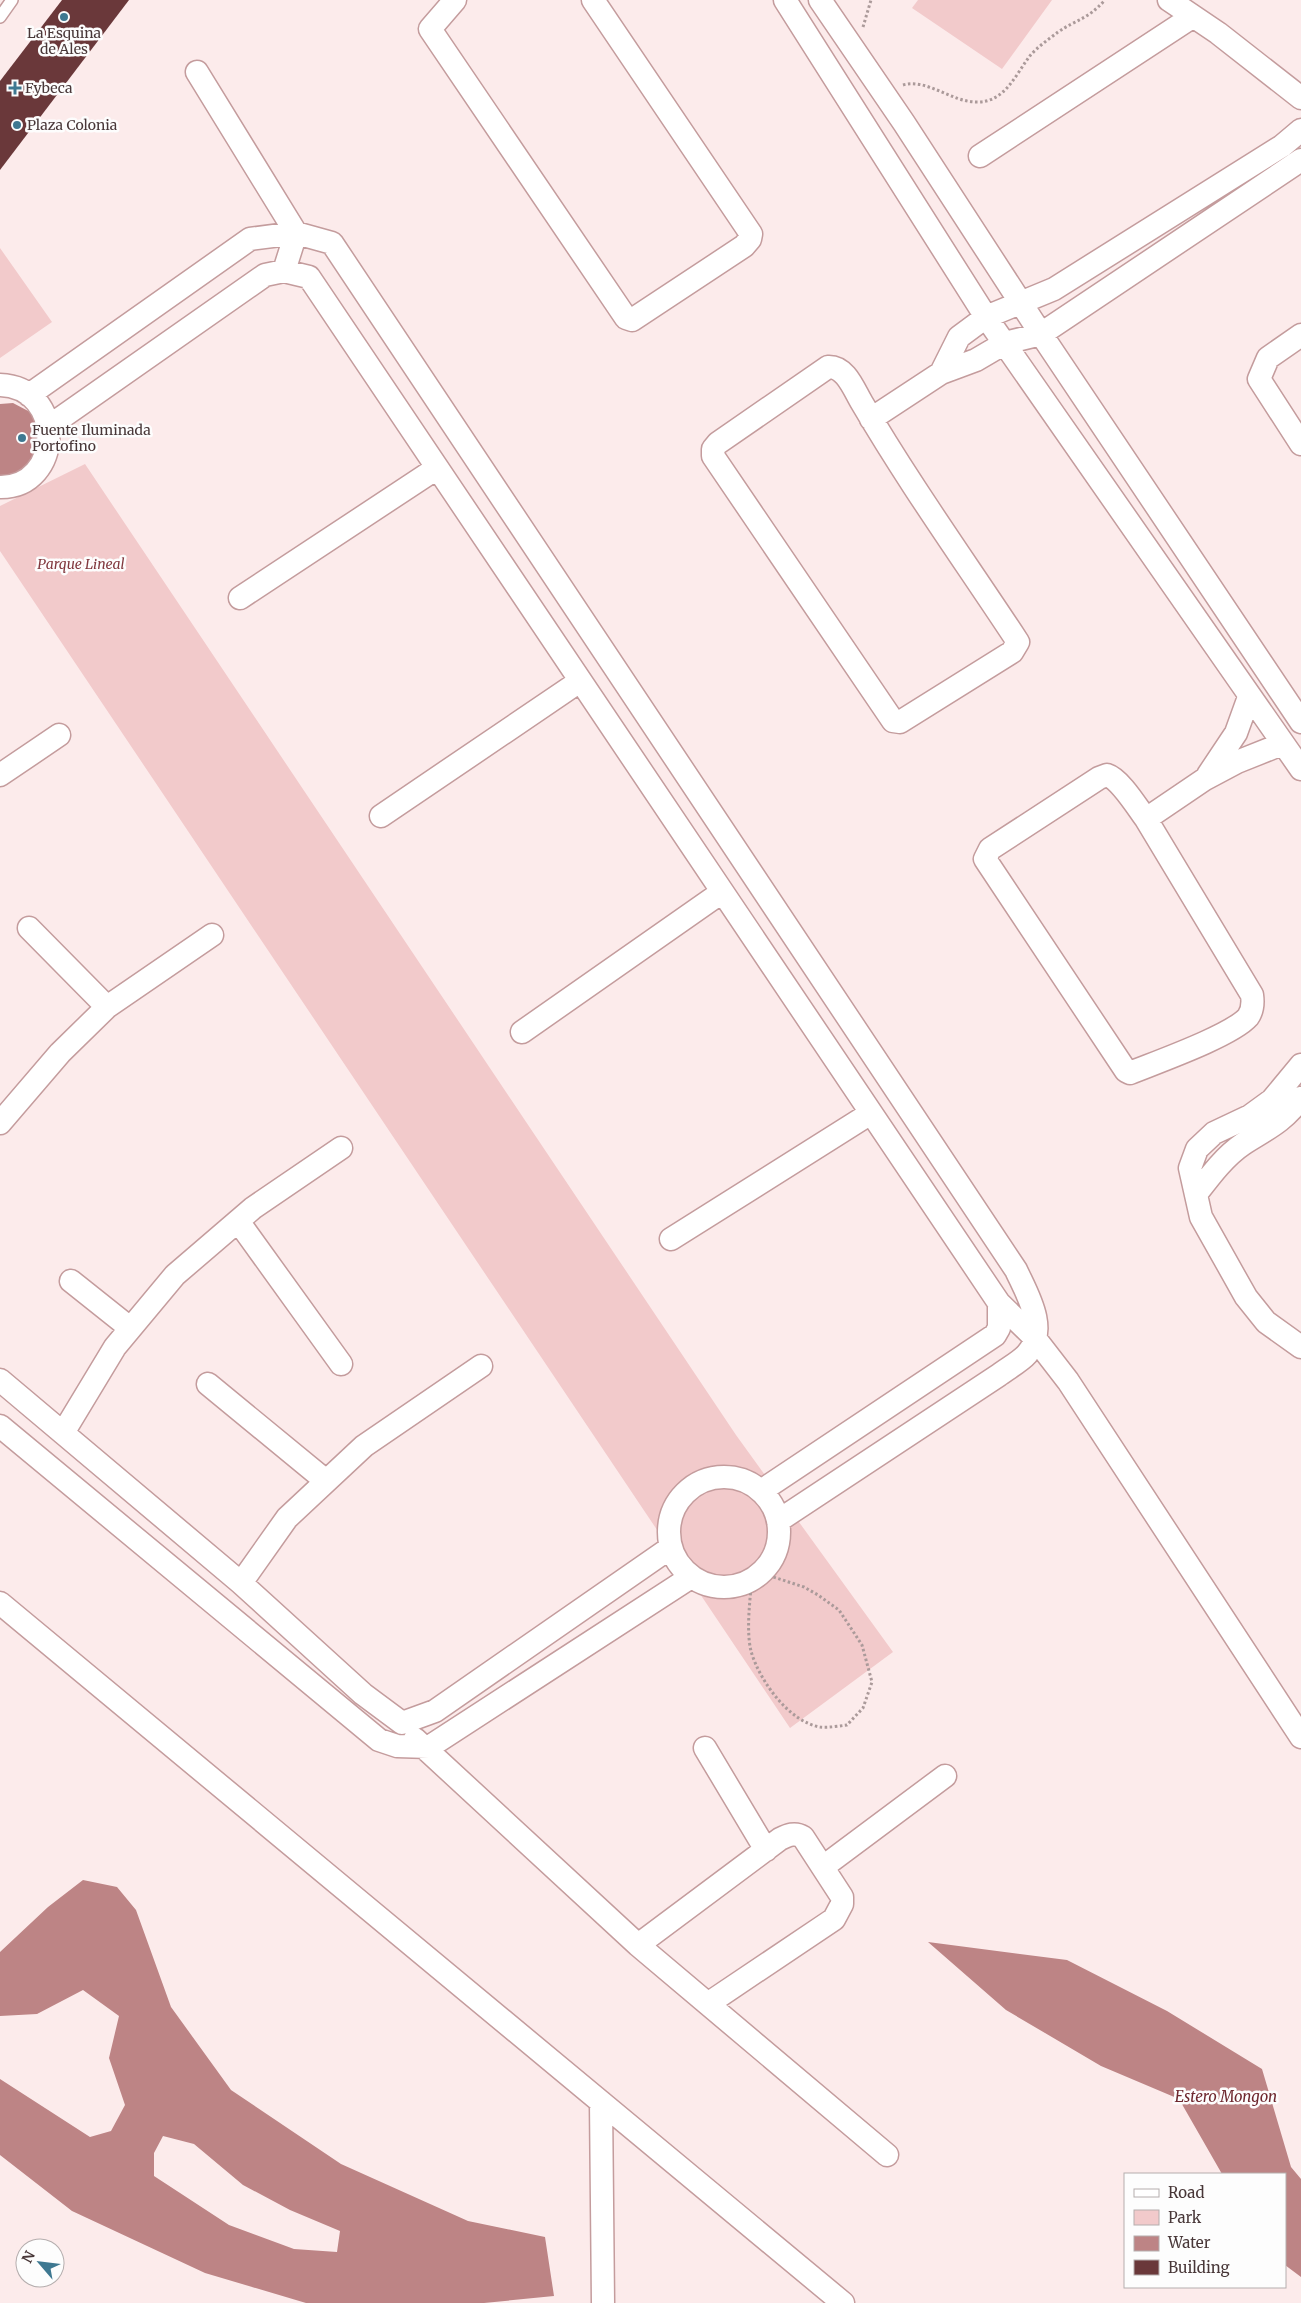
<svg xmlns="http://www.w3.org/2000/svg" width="1301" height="2303" viewBox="0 0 1301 2303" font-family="Merriweather,serif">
	<rect width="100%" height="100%" fill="#fcebeb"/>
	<path fill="#f2cacb" d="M918 0H1052L1002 69 912 8Z
		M0 248 52 322 0 358Z
		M85 464 736 1435 893 1652 790 1728 0 551V506Z"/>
	<path fill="#bd8485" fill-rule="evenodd" d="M13 403 32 413 44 448 23 473 0 476V404Z
		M83 1880 117 1887 136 1910 171 2007 231 2090 341 2164 468 2221 545 2237 554 2296 484 2303H306L205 2273 72 2211 0 2155V2079L90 2137 111 2131 125 2105 109 2058 119 2016 83 1990 37 2014 0 2016V1952L48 1907ZM163 2136 194 2144 243 2185 290 2210 340 2231 337 2252 294 2249 229 2225 154 2176V2153Z
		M928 1942 1067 1960 1167 2011 1262 2069 1291 2167 1301 2179V2277L1285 2265V2174H1222L1179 2099 1101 2066 1006 2010Z"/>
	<path fill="#6a383a" d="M62 0H129L0 170V81Z"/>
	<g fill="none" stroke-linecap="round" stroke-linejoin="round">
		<defs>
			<path id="service" d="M0 17 12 0"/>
			<path id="minor" d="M455 0 430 29 626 318 632 320 744 246 750 239 751 234 593 0
				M785 0 986 317 1301 769
				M820 0 904 123 1041 334 1301 722
				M1169 0 1218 33 1301 98
				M197 72 296 233 284 271
				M980 156 1192 17
				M1301 335 1268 358 1259 379 1301 444
				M828 367C846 366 854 390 862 403 910 485 966 563 1018 642L1012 652 900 722 893 721 713 456V449L718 443Z
				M941 373 959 337 986 317 1054 289 1282 146 1301 130
				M0 385C66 387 63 488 0 487
				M29 395 250 239 296 233 332 243 1016 1270C1027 1294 1049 1329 1027 1354 1020 1362 1008 1368 999 1375L778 1521
				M871 419 941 373 976 360 1005 343 1041 334 1301 160
				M48 427 265 275 284 271 309 277 999 1303V1328L995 1335 761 1491
				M240 598 437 468
				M0 775 59 735
				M1107 775C1120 779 1137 807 1146 819L1252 995C1253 1002 1253 1010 1248 1017 1231 1036 1157 1062 1130 1073L1126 1071 985 859 990 849 1099 778Z
				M1208 775 1236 733 1249 697
				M381 816 580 681
				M1146 819 1205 779 1237 762 1282 744
				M29 928 107 1007
				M522 1032 722 892
				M1301 1065 1272 1100 1250 1116 1214 1133 1197 1149 1190 1168 1201 1217 1246 1297 1266 1322 1301 1347
				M0 1123 60 1053 107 1007 212 935
				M1197 1193C1210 1176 1225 1156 1243 1144 1268 1128 1282 1123 1301 1098
				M238 1221 341 1364
				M671 1239 871 1113
				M71 1281 130 1328
				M999 1303 1034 1337 1068 1381 1301 1737
				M0 1380 241 1583 363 1694 402 1723 435 1711 670 1548
				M208 1384 326 1481
				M0 1426 379 1740 397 1746 429 1747 691 1577
				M63 1433 115 1347 175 1275 253 1208 341 1148
				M669 1532a55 55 0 1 1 110 0a55 55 0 1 1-110 0Z
				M241 1583 287 1518 364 1446 481 1366
				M0 1603 843 2303
				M415 1739 638 1945 887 2155
				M705 1748 766 1850
				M823 1867 945 1776
				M638 1945 780 1839C788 1835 795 1832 803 1837L842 1897V1904L834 1919 709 2003
				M601 2102 603 2303"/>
		</defs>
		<use href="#service" stroke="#c49c9d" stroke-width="14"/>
		<use href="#minor" stroke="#c49c9d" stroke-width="25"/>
		<path stroke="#ab9a9a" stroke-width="3" stroke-dasharray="2.5 2.5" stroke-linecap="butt" d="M863 27 871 0
			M903 85C926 78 952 102 976 102 1004 103 1015 76 1029 57 1036 48 1049 39 1058 32 1077 19 1087 20 1105 0
			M752 1578C750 1599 746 1631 751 1651 759 1680 789 1722 820 1727 828 1728 839 1726 847 1725L863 1708 872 1682 862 1645 839 1610 818 1595 804 1587 761 1573"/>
		<use href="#service" stroke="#fff" stroke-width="11"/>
		<use href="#minor" stroke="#fff" stroke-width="22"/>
	</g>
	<g fill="#3e7891" stroke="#fdfdfd" stroke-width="2">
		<circle cx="64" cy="17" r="5"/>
		<path d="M12.5 80.5h5v5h5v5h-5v5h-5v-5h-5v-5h5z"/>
		<circle cx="17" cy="125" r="5"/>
		<circle cx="22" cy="438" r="5"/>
	</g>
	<g text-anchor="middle" stroke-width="5" stroke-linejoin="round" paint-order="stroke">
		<g font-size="14" fill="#483738" stroke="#fdfdfd" text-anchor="start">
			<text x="64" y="38" text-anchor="middle">La Esquina<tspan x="64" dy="16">de Ales</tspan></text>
			<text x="25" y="93">Fybeca</text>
			<text x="27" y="130">Plaza Colonia</text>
			<text x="32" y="435">Fuente Iluminada<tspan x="32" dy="16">Portofino</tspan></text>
		</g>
		<g font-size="14" font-style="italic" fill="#82393f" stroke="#fdfdfd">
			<text x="81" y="569">Parque Lineal</text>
		</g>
		<g font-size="15" font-style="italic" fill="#6e272e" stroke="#fdfdfd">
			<text x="1226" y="2102">Estero Mongon</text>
		</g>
	</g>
	<rect x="1124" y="2173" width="162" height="115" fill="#fdfdfd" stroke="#b5aeae"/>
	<rect x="1134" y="2189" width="25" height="8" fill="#ffffff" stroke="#b5aeae"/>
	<text x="1168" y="2198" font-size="15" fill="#483738">Road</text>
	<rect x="1134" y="2210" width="25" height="15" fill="#f2cacb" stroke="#b5aeae"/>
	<text x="1168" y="2223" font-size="15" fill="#483738">Park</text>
	<rect x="1134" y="2236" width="25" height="15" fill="#bd8485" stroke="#b5aeae"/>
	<text x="1168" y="2248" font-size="15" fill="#483738">Water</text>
	<rect x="1134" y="2260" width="25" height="15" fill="#6a383a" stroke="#b5aeae"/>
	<text x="1168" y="2273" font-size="15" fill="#483738">Building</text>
	<g transform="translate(40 2263) rotate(298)"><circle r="24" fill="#fdfdfd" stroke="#b5aeae"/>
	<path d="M0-4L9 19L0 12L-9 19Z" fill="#3e7891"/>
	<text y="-8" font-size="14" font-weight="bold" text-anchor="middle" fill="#483738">N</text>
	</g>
</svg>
